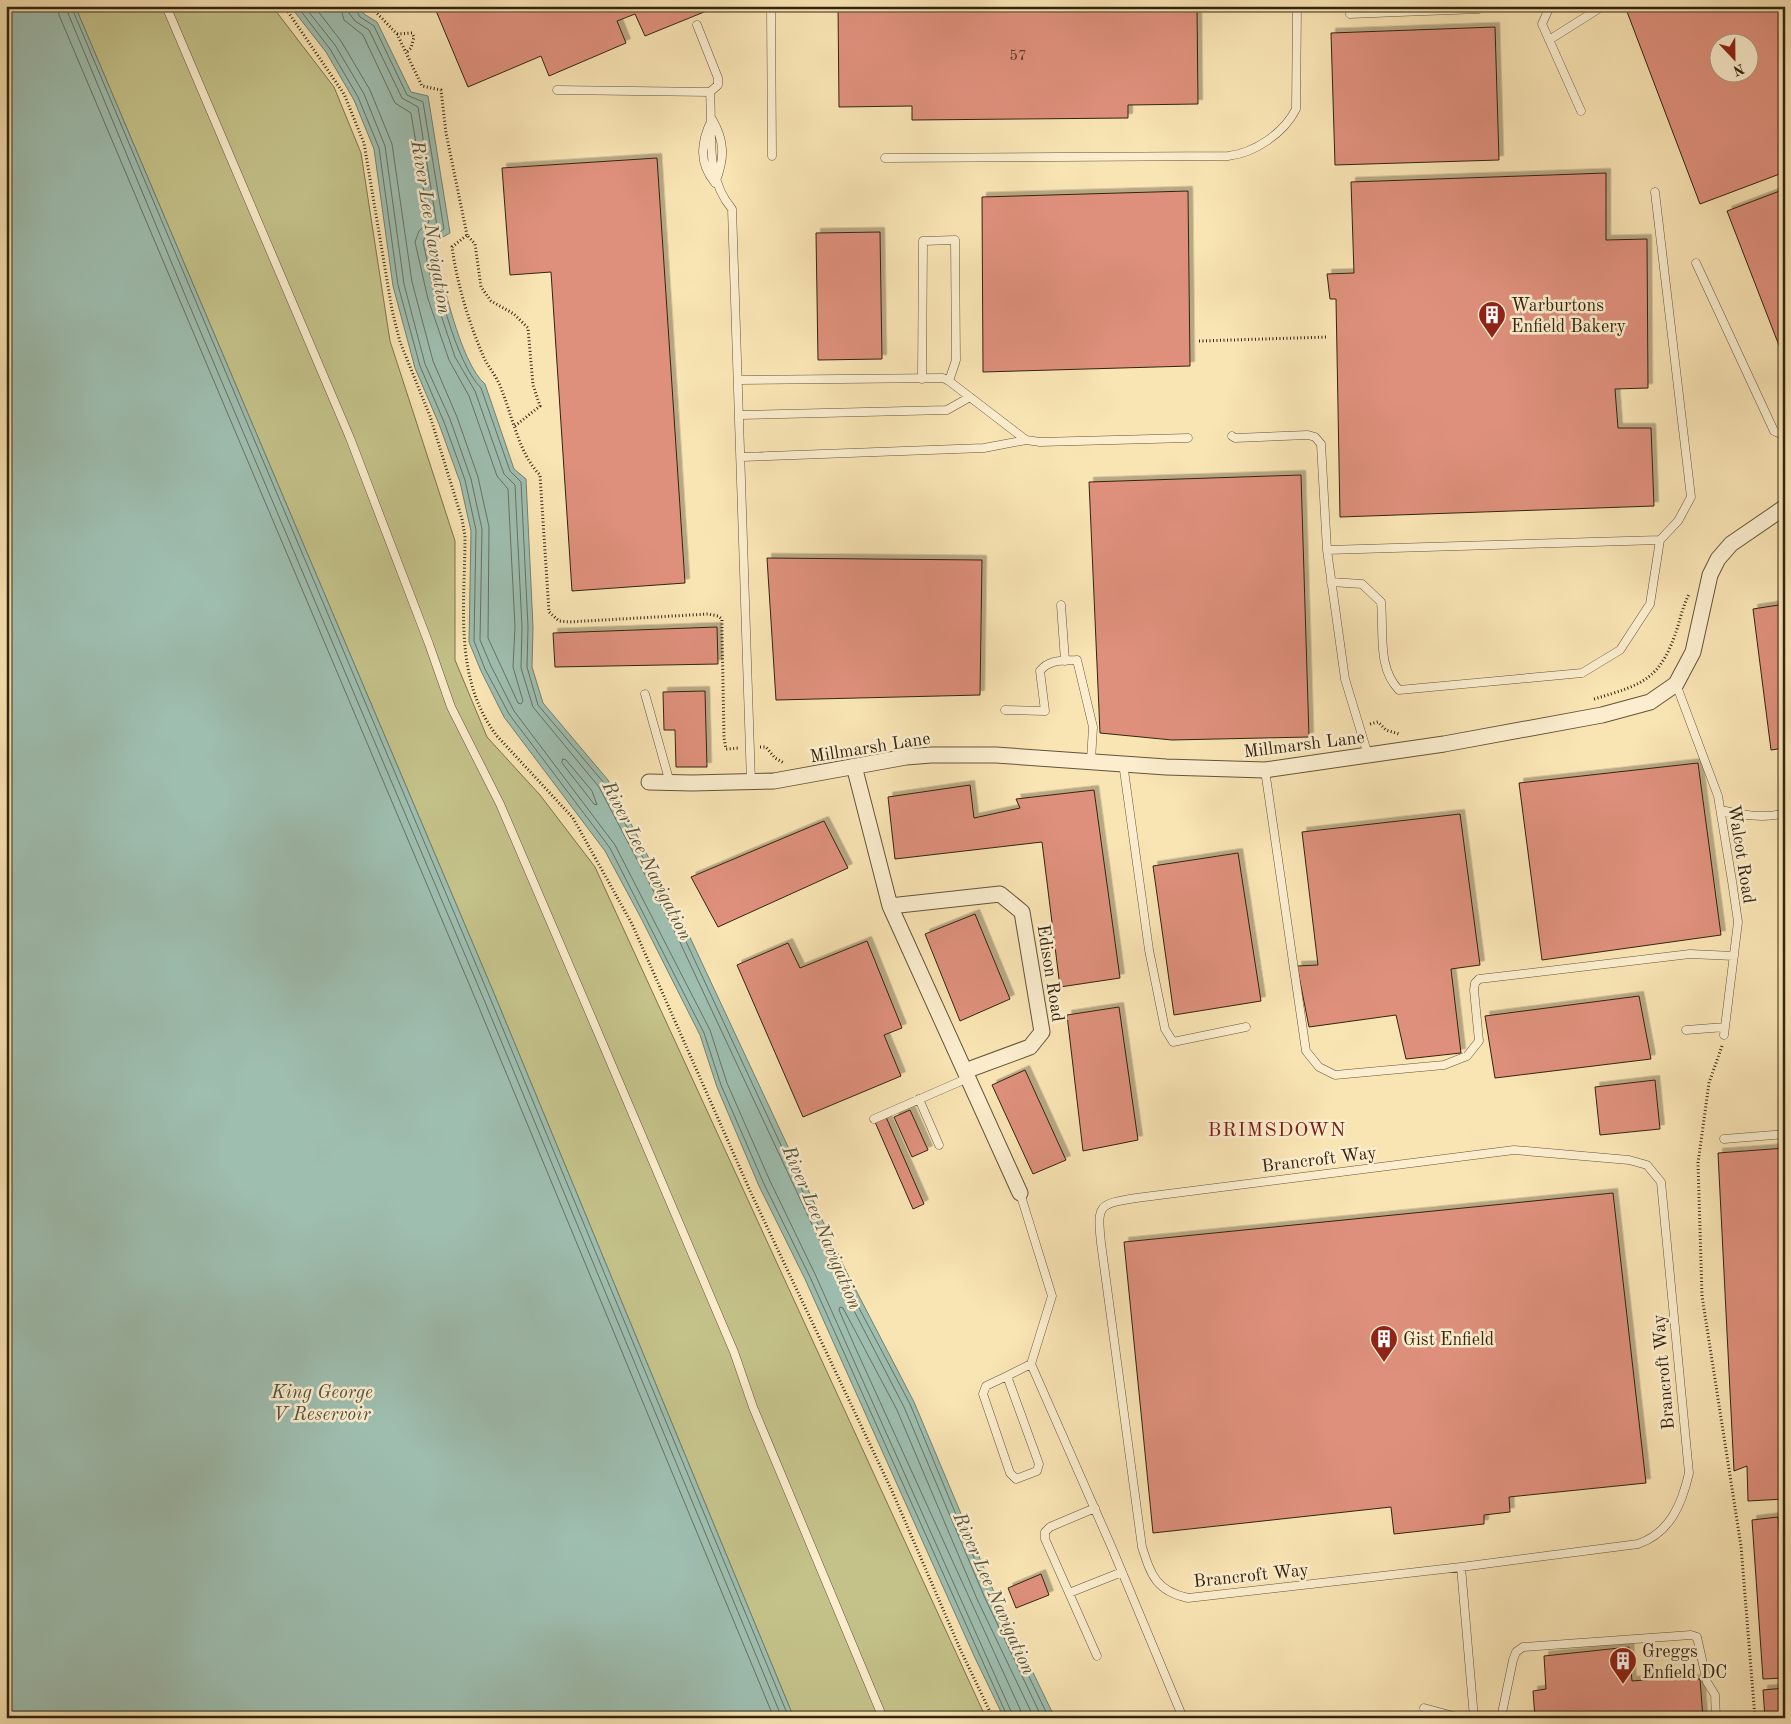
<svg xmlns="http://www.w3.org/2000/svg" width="1791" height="1724" viewBox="0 0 1791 1724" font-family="'Old Standard TT',serif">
	<defs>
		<filter id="shadow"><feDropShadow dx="4.5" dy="-4.5" stdDeviation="0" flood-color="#0004"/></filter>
	</defs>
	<rect width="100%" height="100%" fill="#f9e4b4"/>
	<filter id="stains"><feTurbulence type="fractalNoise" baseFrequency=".004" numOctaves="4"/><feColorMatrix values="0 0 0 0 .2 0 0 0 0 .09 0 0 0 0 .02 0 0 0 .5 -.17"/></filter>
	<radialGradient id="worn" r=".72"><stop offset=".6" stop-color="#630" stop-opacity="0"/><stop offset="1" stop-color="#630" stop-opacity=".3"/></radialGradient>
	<path fill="#c4c289" stroke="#7c734c" d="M75 6H272L334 87 361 153 390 341 455 541V660L487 737 540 795 595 867 986 1718H794L493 991Z"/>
	<path fill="#9ebeb0" stroke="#738070" d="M6 6H75L493 991 794 1718H6Z
		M290 6H358L364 14 377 22 411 92 428 96 450 233 434 242C441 275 460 363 485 384L514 469 526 479 533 627 532 667 543 703 608 780 687 931 848 1275 914 1402 994 1592 1055 1718H1004L975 1658 805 1279 759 1186 717 1087 700 1035 641 918 605 851 504 717 481 671 469 642 471 531 460 482 439 424 415 368 393 286 374 149 354 100 326 52Z"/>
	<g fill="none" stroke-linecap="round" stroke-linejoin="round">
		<path stroke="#687160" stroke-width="1" d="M57 6 59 15 475 998 774 1718
			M65 6 185 295 482 995 782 1718
			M71 6 488 993 789 1718
			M297 6 330 49 358 97 379 148 398 285 420 366 444 422 465 480 476 530 474 641 485 669 509 714 610 848 704 1033 721 1085 764 1184 810 1277 1008 1718
			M304 6 335 45 364 94 385 146 404 284 425 364 450 419 471 479 482 529 480 640 491 666 514 711 615 845 710 1030 727 1083 770 1181 815 1274 1014 1718
			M314 6 341 41 370 90 392 144 412 282 433 361 457 417 478 477 489 527 488 638 518 703 521 704 523 701 513 667 515 627 508 489 497 476 469 396 449 360 428 299 415 242 419 231 429 222 411 113 395 103 363 35 344 20 340 6
			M348 6 349 13 355 21 369 30 402 98 418 107 437 226 426 234 423 242 435 297 455 357 475 391 504 474 515 485 522 627 521 668 533 707 599 787 677 936 838 1280 904 1407 984 1596 1042 1718
			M354 6 360 17 374 26 407 95 423 102 444 229 431 238 429 242C436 279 455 362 481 388L510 471 521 482 528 627 527 667 538 705 604 783 682 933 843 1278 910 1404 989 1594 1049 1718
			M563 759 566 760 592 791 597 805 594 804 562 763Z
			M1022 1718 1020 1709 855 1347 839 1310 840 1307 843 1308 897 1410 977 1599 1034 1718"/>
	</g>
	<path fill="#de907b" stroke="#33240f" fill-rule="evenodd" filter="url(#shadow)" d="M434 6H713L714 8 645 36 635 14 617 21 626 43 549 76 541 56 468 87Z
		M838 6H1197L1198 104 1128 105V118L912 120V106L839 107Z
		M1633 6H1785V172L1700 204 1626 9ZM1718 42H1748V72H1718Z
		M1495 27 1499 160 1335 165 1331 33Z
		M657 158 685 583 572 591 551 272 510 275 502 168Z
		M1606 173V240L1647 239 1648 388 1615 389 1618 428H1651L1654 506 1340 517 1336 299H1330L1327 274 1354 273 1351 182Z
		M1785 189V361L1727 211Z
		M1188 191 1190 366 983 372 982 197Z
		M880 232 882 359 818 360 816 233Z
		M1301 475 1309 737 1172 740 1100 733 1089 482Z
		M767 558 982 560 980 695 776 700Z
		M1785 604V748L1771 750 1753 609Z
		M717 627 718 664 555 667 553 633Z
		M705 691 707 767H676L675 730H664L663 692Z
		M1698 763 1721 935 1542 960 1519 783Z
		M970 785 974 818 1020 808 1016 799 1094 790 1120 978 1060 987 1042 842 895 859 888 797Z
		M1460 814 1480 965 1451 969 1461 1053 1406 1059 1396 1015 1309 1027 1297 966 1318 965 1302 832Z
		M824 821 848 868 718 927 691 877Z
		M1238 853 1261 1001 1174 1015 1153 866Z
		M975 914 1010 999 960 1021 925 934Z
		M867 941 902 1028 884 1035 901 1076 803 1117 737 965 788 943 800 968Z
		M1639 996 1651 1059 1495 1078 1485 1016Z
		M1119 1007 1138 1140 1083 1151 1067 1015Z
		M1025 1070 1066 1160 1033 1174 992 1085Z
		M1655 1080 1660 1129 1600 1135 1595 1087Z
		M910 1110 928 1150 912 1157 894 1117Z
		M886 1117 924 1204 913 1209 875 1122Z
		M1785 1148V1499L1748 1501 1747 1466 1734 1471 1718 1153Z
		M1613 1193 1646 1483 1509 1497 1510 1512 1484 1515V1524L1394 1534 1391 1507 1153 1533 1124 1242Z
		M1778 1517 1781 1551H1785V1678L1763 1679 1752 1520Z
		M1041 1574 1049 1595 1016 1608 1008 1588Z
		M1629 1647 1632 1681 1680 1677 1682 1680 1700 1679 1703 1718H1535L1533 1691 1546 1689 1544 1656Z
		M1785 1688V1718H1765L1763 1690Z"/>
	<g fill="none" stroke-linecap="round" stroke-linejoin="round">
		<defs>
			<path id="lane" d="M166 6 350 438 429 644 451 707 500 804 599 1035 734 1352 753 1407 883 1718
				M771 6 772 156
				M1399 6V12L1479 9
				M1550 6 1542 24 1581 111
				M1350 14 1399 12
				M1549 40 1603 6
				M557 90 710 92 718 85V78L697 25
				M710 92C713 133 704 176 732 209L751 782
				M712 119C725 141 725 159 715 183 698 162 701 142 712 119Z
				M885 158 1228 156C1255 153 1284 133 1296 109L1297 6
				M1696 263 1774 431 1785 436
				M922 379 923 241 955 240 956 360 949 381
				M738 380 943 378 949 381 1026 440 1040 442 1188 438
				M740 415 947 410 970 397
				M1232 436 1235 438 1308 435 1315 437 1321 444 1327 550 1345 679 1368 755
				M741 457 984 448 1026 440
				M1327 550 1660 540 1678 521 1691 497 1655 192
				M1331 582 1362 584 1381 602C1384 632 1377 668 1399 690L1582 673 1620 650 1650 604 1660 540
				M1061 605 1065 661
				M1676 684 1718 796 1732 881 1738 922 1724 1035
				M645 694 670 783
				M1005 710 1045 711 1040 671C1049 659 1063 661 1077 660L1093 727 1091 760
				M1123 763 1149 950 1165 1029 1173 1042 1246 1027
				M1265 770 1306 1051 1319 1067 1335 1075 1444 1065 1467 1056 1479 1041 1474 990 1475 983 1479 979 1690 954 1734 956
				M1721 810C1742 815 1764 819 1785 813
				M1686 1030 1725 1027
				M919 1099 939 1145
				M874 1119 968 1078
				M1724 1139 1785 1134
				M1514 1150 1629 1160 1647 1165 1661 1182 1689 1473C1682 1504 1670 1533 1638 1544L1461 1567 1188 1598C1156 1591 1151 1575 1142 1547L1101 1243C1097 1205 1098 1204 1136 1198Z
				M1020 1193 1052 1296 1031 1364 1112 1548 1183 1718
				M1007 1376 1039 1464 1037 1471 1016 1479 1010 1473 983 1394 986 1386Z
				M1007 1376 1031 1364
				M1095 1508 1050 1527 1045 1532V1539L1097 1656
				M1461 1567 1474 1718
				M1069 1593 1122 1572
				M1424 1708 1461 1718
				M1501 1718 1513 1660 1516 1652 1523 1647 1691 1635 1697 1637 1707 1682 1715 1695 1716 1718"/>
			<path id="street" d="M854 766 890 906 1020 1193
				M649 782 692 783 774 781 906 757 931 755H996L1166 767 1265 770 1444 744 1602 715 1650 702 1676 684 1693 652 1710 575 1718 559 1731 544 1785 507
				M890 906 1000 894 1022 912 1042 1032 1030 1047 965 1071"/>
		</defs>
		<use href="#lane" stroke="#645438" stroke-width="9"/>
		<use href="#street" stroke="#645438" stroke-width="17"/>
		<path stroke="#33240f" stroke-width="3" stroke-dasharray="1 2.5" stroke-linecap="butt" d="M284 6 344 94 364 143 392 310 400 342 430 416 462 519 465 536C465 604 453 679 497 736L573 818 632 924 751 1193 892 1491 961 1651 993 1718
			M370 6 397 34 422 86 441 90 446 133 467 235
			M397 34 412 33 414 37 411 48 406 53
			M1199 341 1328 337
			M515 426 540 406 533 385 528 328 514 314 491 301 481 287 475 244 467 235 452 247C457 284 469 323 484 358 489 368 497 377 501 388 512 415 519 454 540 475L549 612 559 621 569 622 708 614 718 616 722 619V630L724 738 726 749 739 748
			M1594 699C1645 684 1661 679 1678 626 1681 615 1684 604 1689 594
			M1370 724 1378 722 1386 730 1399 734
			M760 747H766L775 758 784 763
			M1722 1046 1709 1083 1698 1163 1702 1296 1741 1546 1755 1718"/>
		<use href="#lane" stroke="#fbedce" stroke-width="8"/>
		<use href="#street" stroke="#fbedce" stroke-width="15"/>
	</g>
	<defs>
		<symbol id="building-pin" viewBox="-11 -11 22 30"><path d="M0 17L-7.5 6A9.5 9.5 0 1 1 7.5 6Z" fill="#8f2418" stroke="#fbedce"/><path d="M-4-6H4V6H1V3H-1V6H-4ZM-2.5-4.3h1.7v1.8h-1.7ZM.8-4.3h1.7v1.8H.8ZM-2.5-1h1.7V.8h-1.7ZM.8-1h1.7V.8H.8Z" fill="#fff"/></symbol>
	</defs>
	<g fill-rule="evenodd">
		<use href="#building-pin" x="1476" y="299" width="32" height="43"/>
		<use href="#building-pin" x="1368" y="1323" width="32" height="43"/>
		<use href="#building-pin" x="1607" y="1645" width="32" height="43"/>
	</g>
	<g text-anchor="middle" stroke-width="5" stroke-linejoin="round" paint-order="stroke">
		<g font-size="15" fill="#5e3f2a">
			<text x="1018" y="60">57</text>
		</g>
		<g font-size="18" fill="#33240f" stroke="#fbedce" text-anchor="start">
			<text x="1511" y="311">Warburtons<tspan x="1511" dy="21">Enfield Bakery</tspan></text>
			<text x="1403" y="1345">Gist Enfield</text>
			<text x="1642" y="1657">Greggs<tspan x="1642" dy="21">Enfield DC</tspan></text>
		</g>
		<g font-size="18" fill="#33240f" stroke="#fbedce">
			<text transform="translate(1304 744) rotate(-7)" y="6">Millmarsh Lane</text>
			<text transform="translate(870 747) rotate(-9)" y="6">Millmarsh Lane</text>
			<text transform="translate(1742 854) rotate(81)" y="6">Walcot Road</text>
			<text transform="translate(1051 973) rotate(81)" y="6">Edison Road</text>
			<text transform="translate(1319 1159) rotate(-7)" y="6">Brancroft Way</text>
			<text transform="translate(1663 1372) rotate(-95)" y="6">Brancroft Way</text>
			<text transform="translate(1251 1575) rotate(-6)" y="6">Brancroft Way</text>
		</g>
		<g font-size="19" font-style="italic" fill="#53523f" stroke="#fbedce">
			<text transform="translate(432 227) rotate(81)" y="7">River Lee Navigation</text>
			<text transform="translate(648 860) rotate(63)" y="7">River Lee Navigation</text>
			<text transform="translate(823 1227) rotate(67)" y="7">River Lee Navigation</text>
			<text x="322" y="1398">King George<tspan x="322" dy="22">V Reservoir</tspan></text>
			<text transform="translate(995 1593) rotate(66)" y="7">River Lee Navigation</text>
		</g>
		<g font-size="20" letter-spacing="1" fill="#7a1f14" stroke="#fbedce">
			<text x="1277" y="1136">BRIMSDOWN</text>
		</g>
	</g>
	<rect width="1791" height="1724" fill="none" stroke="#f9e4b4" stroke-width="25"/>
	<rect x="8" y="8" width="1776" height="1709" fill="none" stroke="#33240f" stroke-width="2.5"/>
	<rect x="12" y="12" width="1766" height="1699" fill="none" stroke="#33240f"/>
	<g transform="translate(1734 58) rotate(158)"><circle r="24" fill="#fbedce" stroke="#ab9d82"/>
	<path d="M0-4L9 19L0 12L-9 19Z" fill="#8f2418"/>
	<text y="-8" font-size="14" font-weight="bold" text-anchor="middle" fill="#33240f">N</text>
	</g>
	<rect width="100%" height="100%" filter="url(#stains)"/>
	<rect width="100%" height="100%" fill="url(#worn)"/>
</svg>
